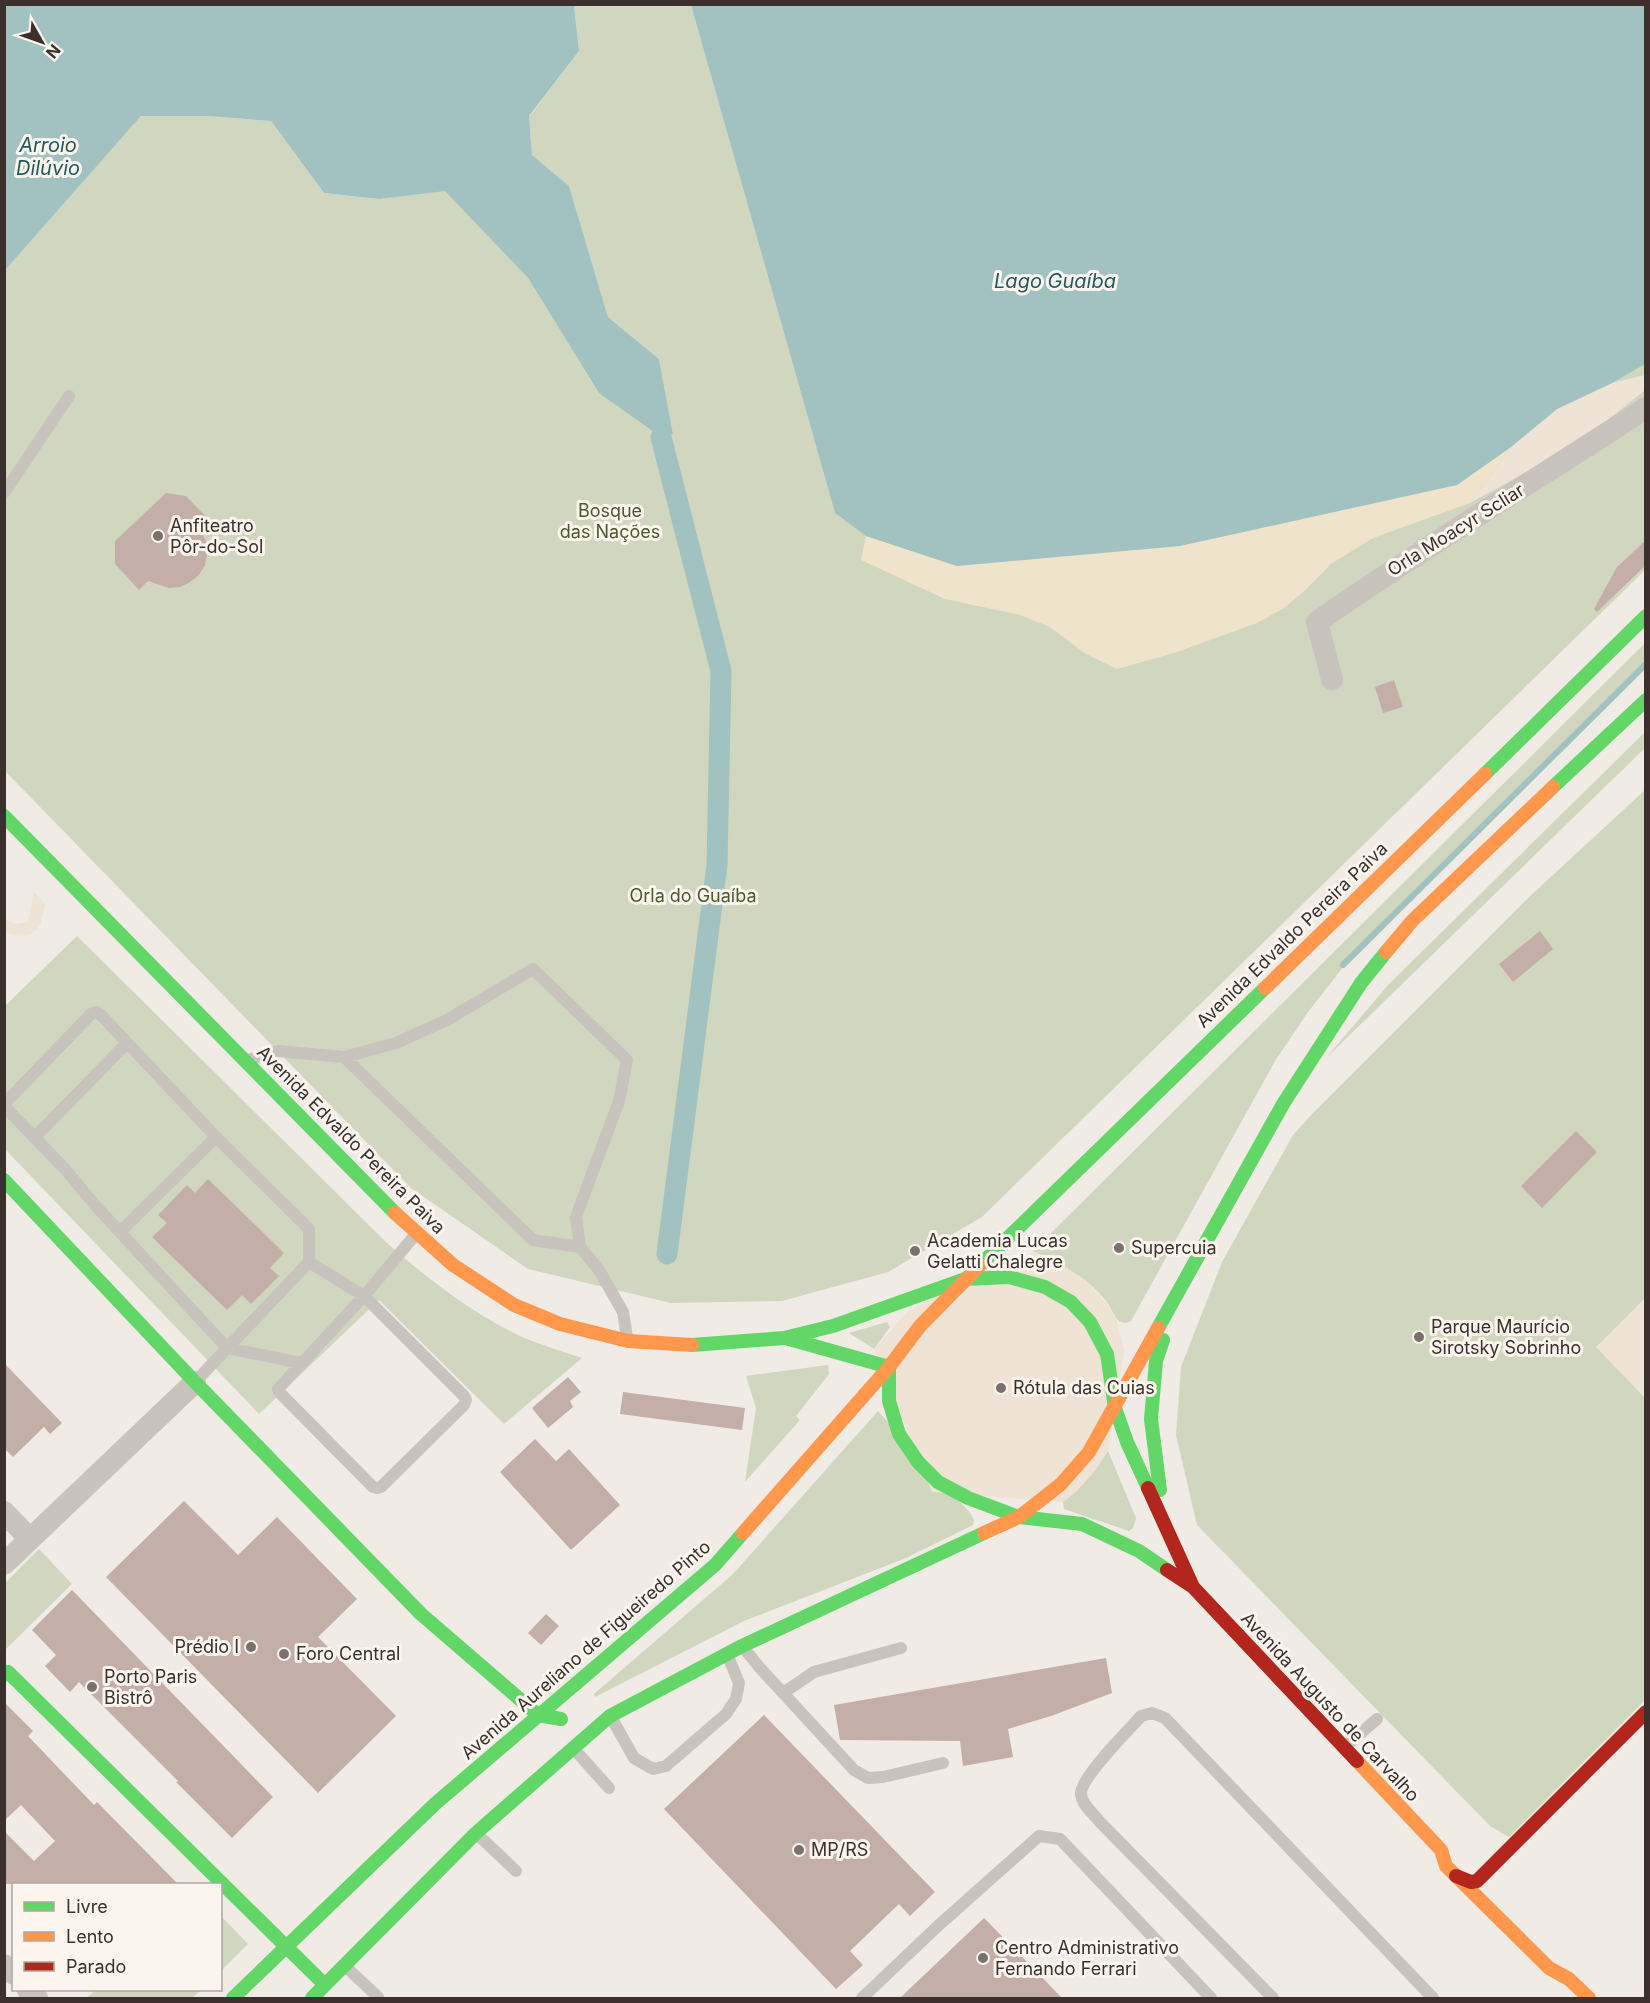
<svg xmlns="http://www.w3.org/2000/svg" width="1650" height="2003" viewBox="0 0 1650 2003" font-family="Inter,sans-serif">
	<rect width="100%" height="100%" fill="#f0ebe5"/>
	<path fill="#d1d6bf" d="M574 5H691L835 513 1645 294V570L982 1217 888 1272 782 1301 671 1303 528 1269 411 1188 5 771 4 270 141 116H208L271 121 324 193 379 199 445 190 528 278 599 393 673 434 659 359 608 317 569 186 532 155 529 117 579 51Z
		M1645 643V668L1344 966 1308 1012 1275 1061 1131 1321 1126 1323 1120 1322C1114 1316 1111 1308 1107 1302 1088 1277 1060 1264 1033 1251Z
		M1645 732V748L1326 1058 1388 985Z
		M1645 790V1700L1509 1837 1490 1826 1197 1525 1176 1435 1181 1367 1222 1262 1293 1135 1311 1115 1528 898Z
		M77 936 387 1243C428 1279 470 1312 520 1336 540 1345 562 1351 582 1358L504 1424 379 1300 259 1414 5 1149V1006Z
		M887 1322 890 1327 874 1349 849 1333Z
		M828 1365 829 1374 796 1416 800 1420 745 1482 756 1408 746 1376Z
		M878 1411 971 1514 974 1520 973 1525 906 1558 744 1621 595 1697 594 1694 733 1574Z
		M1108 1451 1136 1518 1133 1528 1129 1531 1064 1509 1063 1502C1081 1488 1095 1471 1108 1451Z
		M39 1549 72 1584 5 1650V1583Z
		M221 1916 248 1944 221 1971Z
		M96 1990H201L192 1998H86Z"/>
	<path fill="#efe3cc" d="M1511 447 1470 503 1373 538 1331 564 1302 593 1284 608 1257 623 1177 652 1117 669 1086 654 1050 627 1020 615 945 599 861 560 866 536 957 566 1457 485Z"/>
	<path fill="#eee3d5" d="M1645 375V390L1579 443 1470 503 1511 447 1557 409 1612 383Z
		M34 892 45 904 41 923 37 929 31 934 24 936 13 935 5 931V919L16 924 27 922 29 918Z
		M1033 1251 1064 1266 1085 1280 1106 1302 1116 1318 1124 1350 1108 1451 1094 1472 1077 1491 1063 1502 932 1492 874 1349 907 1312 965 1279 1028 1256Z
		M1645 1298V1398L1596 1347Z"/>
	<path fill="#a1c2c1" d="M5 4 574 5 579 51 529 116 532 155 569 186 608 317 659 359 673 434 661 437 599 393 528 278 445 191 379 199 324 193 271 121 208 116H141L5 270Z
		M691 5H1645V364L1612 383 1557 409 1511 447 1457 485 1180 546 957 566 866 536 835 513Z"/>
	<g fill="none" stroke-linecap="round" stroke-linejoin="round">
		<path stroke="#a1c2c1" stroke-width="6" d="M1343 965 1646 664"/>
		<path stroke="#a1c2c1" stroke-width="21" d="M661 437 721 671 717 865 667 1254"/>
	</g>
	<path fill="#c3afa7" d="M166 493 186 496 211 522 201 531 206 542 207 554 205 565 199 575 190 582 180 587 169 588 148 581 139 590 115 564V541Z
		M1646 540V565L1597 612 1594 609 1617 567Z
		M1394 680 1403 707 1383 713 1375 687Z
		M1540 931 1553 949 1513 982 1499 964Z
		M1576 1131 1597 1152 1542 1208 1521 1186Z
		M208 1179 284 1253 270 1268 279 1276 251 1304 242 1295 227 1310 152 1237 167 1223 158 1215 187 1185 195 1193Z
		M4 1363 62 1423 50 1434 44 1427 13 1457 4 1448Z
		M568 1377 581 1392 570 1401 573 1407 548 1428 532 1408Z
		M623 1392 745 1408 742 1430 620 1414Z
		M535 1439 556 1461 569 1449 620 1505 571 1550 500 1472Z
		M184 1501 238 1555 277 1517 357 1599 318 1637 396 1716 318 1793 106 1577Z
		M72 1590 273 1797 232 1838 176 1782 178 1781 79 1682 70 1692 45 1666 56 1655 32 1630Z
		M546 1614 559 1626 541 1645 528 1633Z
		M1106 1658 1112 1693 1051 1716 1008 1729 1013 1757 963 1766 960 1741 840 1740 834 1705Z
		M4 1702 33 1731 28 1736 94 1805 97 1802 178 1884H4V1831L34 1861 55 1841 21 1805 4 1821Z
		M764 1715 935 1892 910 1916 899 1904 850 1951 863 1965 836 1989 664 1809Z
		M984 1918 1062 1998H900Z"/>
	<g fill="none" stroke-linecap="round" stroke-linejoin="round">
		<path stroke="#c9c3be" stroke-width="12" d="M4 493 69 396
			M248 1060 278 1051 344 1057
			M34 1138 127 1043
			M120 1232 216 1137
			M580 1247 576 1217 619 1101 627 1060 533 969 447 1020 396 1043 344 1057 533 1240 580 1247 599 1270 623 1312 627 1337
			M309 1262 364 1296 416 1234
			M364 1296 464 1396 466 1400 464 1405 381 1487 377 1488 373 1487 280 1393 278 1389Z
			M196 1381 309 1262V1229L216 1137 100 1014 96 1012 91 1014 7 1101 5 1105 7 1109 65 1169 94 1204 227 1348 301 1363
			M743 1647 760 1668 854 1770 868 1778 883 1777 943 1763
			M783 1693 814 1672 901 1648
			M611 1717 634 1758 653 1769 666 1766 726 1714 736 1699 739 1683 727 1654
			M1346 1746 1377 1719
			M574 1749 609 1788
			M477 1834 516 1871
			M345 1966 378 1997
			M862 1998 939 1925 1039 1836 1060 1839 1211 1998
			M1273 1998 1099 1821C1093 1813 1082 1805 1081 1794 1080 1778 1129 1730 1141 1716L1152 1713 1165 1718 1433 1998"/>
		<path stroke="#c9c3be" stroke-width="22" d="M1332 679 1317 622C1424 547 1536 480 1646 408
			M4 1512 30 1539
			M4 1564 195 1382
			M4 1965 14 1974
			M28 1990 37 1998"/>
		<path stroke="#63d668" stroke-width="14" d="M1485 774 1646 616
			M1553 787 1646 700
			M4 816 395 1213
			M4 1180 195 1382 421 1614 538 1715 561 1719
			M980 1265 1265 988
			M1158 1328 1283 1104 1361 983 1386 952
			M789 1339 889 1367V1401L899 1434 918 1462 938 1482 968 1498 1019 1517 1082 1524 1139 1551 1167 1570
			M692 1345 784 1338 833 1326 965 1279 1009 1277 1045 1287 1071 1302 1090 1322 1107 1354 1115 1408 1127 1442 1148 1488
			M1160 1490 1151 1419 1156 1361 1163 1340
			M4 1675 8 1672 325 1985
			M233 1998 436 1803 715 1565 743 1533
			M312 1998 476 1833 610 1716 742 1646 984 1533"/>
		<path stroke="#ff974d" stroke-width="14" d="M1386 952 1413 920 1553 787
			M1265 988 1485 774
			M395 1213 453 1265 514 1305 560 1324 628 1341 692 1345
			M743 1533 889 1367 920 1326 980 1265
			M984 1533 1019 1517 1061 1484 1089 1452 1158 1328
			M1357 1761 1441 1850 1446 1866 1549 1968 1569 1979 1589 1998"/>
		<path stroke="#b3261e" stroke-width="14" d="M1148 1488 1193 1587
			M1167 1570 1193 1587 1357 1761
			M1456 1876 1471 1882 1477 1881 1646 1712"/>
	</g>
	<g fill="#7a716c" stroke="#fbf5ee" stroke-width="2">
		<circle cx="158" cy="536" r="6"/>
		<circle cx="1119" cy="1248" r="6"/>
		<circle cx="915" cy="1251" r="6"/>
		<circle cx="1419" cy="1337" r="6"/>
		<circle cx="1001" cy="1388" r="6"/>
		<circle cx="251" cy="1647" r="6"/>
		<circle cx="284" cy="1654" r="6"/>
		<circle cx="92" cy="1687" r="6"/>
		<circle cx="799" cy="1850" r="6"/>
		<circle cx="983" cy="1958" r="6"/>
	</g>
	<g text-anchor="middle" stroke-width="6" stroke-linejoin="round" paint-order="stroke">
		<g font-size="18" fill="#4a5a2e" stroke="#fbf5ee">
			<text x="610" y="517">Bosque<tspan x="610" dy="21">das Nações</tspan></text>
			<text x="693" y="902">Orla do Guaíba</text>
		</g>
		<g font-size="18" fill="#3b302b" stroke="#fbf5ee" text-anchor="start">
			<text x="170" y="532">Anfiteatro<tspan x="170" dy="21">Pôr-do-Sol</tspan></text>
			<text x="927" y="1247">Academia Lucas<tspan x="927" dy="21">Gelatti Chalegre</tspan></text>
			<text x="1131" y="1254">Supercuia</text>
			<text x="1431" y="1333">Parque Maurício<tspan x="1431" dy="21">Sirotsky Sobrinho</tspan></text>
			<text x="1013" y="1394">Rótula das Cuias</text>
			<text x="239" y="1653" text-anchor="end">Prédio I</text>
			<text x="296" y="1660">Foro Central</text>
			<text x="104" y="1683">Porto Paris<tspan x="104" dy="21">Bistrô</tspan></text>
			<text x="811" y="1856">MP/RS</text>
			<text x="995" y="1954">Centro Administrativo<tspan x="995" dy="21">Fernando Ferrari</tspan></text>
		</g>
		<g font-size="18" fill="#3b302b" stroke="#fbf5ee">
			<text transform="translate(1456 530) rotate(-32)" y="6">Orla Moacyr Scliar</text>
			<text transform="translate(1292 935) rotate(-44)" y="6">Avenida Edvaldo Pereira Paiva</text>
			<text transform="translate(351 1140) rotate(45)" y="6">Avenida Edvaldo Pereira Paiva</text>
			<text transform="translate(586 1650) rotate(-41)" y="6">Avenida Aureliano de Figueiredo Pinto</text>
			<text transform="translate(1330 1707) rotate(47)" y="6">Avenida Augusto de Carvalho</text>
		</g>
		<g font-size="20" font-style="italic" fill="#1f5a5e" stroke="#fbf5ee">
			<text x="48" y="152">Arroio<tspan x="48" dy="23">Dilúvio</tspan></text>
			<text x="1055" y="288">Lago Guaíba</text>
		</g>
	</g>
	<rect width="1650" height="2003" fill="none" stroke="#3b302b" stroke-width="12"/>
	<rect x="12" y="1883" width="210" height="108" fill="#fbf5ee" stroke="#aea6a0" stroke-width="1.5"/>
	<rect x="24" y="1902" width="30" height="9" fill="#63d668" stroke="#aea6a0" stroke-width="1.5"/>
	<text x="66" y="1913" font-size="18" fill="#3b302b">Livre</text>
	<rect x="24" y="1932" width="30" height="9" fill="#ff974d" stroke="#aea6a0" stroke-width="1.5"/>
	<text x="66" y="1943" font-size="18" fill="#3b302b">Lento</text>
	<rect x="24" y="1962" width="30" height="9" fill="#b3261e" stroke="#aea6a0" stroke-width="1.5"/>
	<text x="66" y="1973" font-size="18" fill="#3b302b">Parado</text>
	<g transform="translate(42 42) rotate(130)" stroke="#fbf5ee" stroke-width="4.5" paint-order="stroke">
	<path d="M0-4.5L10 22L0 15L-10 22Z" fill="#3b302b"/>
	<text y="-9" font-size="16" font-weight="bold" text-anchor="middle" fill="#3b302b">N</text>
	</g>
</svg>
